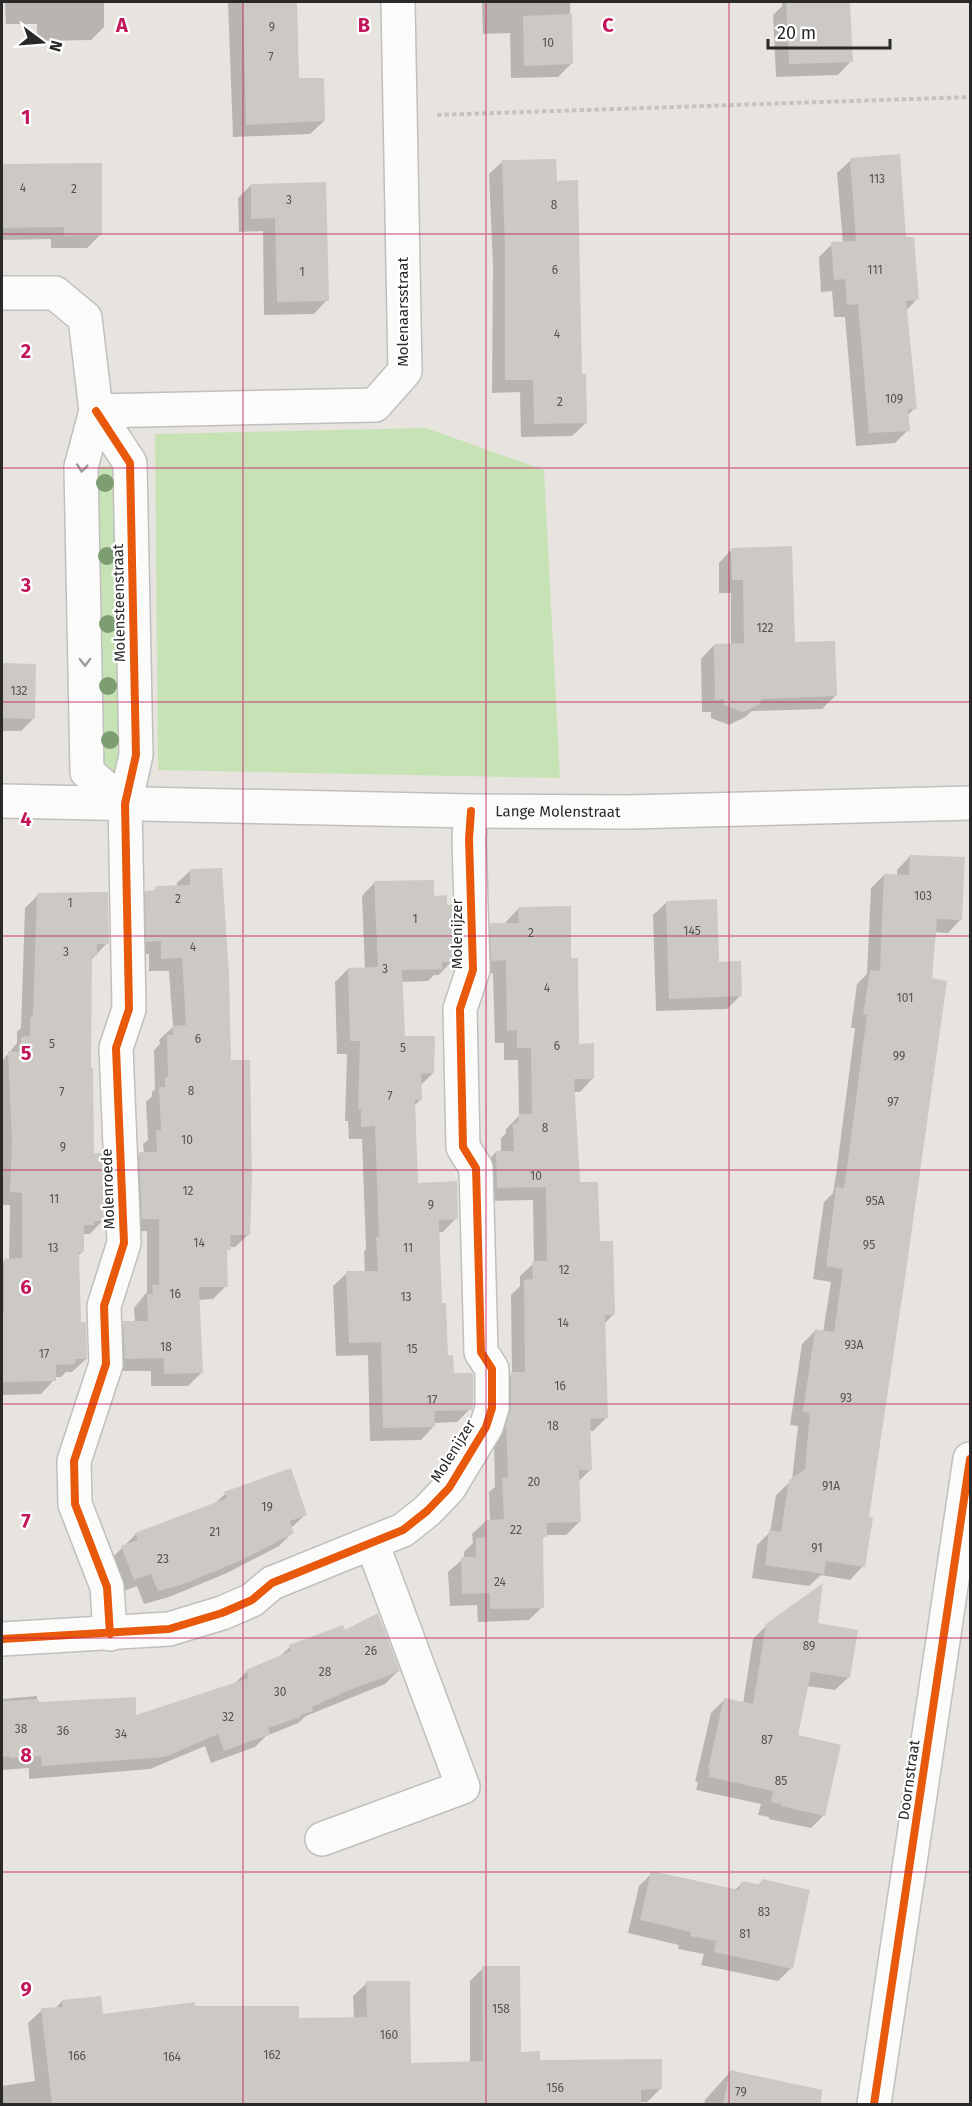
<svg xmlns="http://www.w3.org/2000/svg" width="972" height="2106" viewBox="0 0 972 2106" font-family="'Fira Sans',sans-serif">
	<rect width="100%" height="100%" fill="#e7e3de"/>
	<path fill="#c7e3b6" d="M426 428 544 470 560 778 158 770 155 434Z
		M115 466 123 753 116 770 113 772 102 768 94 467Z"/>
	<path fill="#0003" d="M5 2H104V27L91 40 37 41V24H6Z
		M228 2H296L297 80 324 121 310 134 233 137Z
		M482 2H570L571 64 558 77 511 78 510 33 483 34Z
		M782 2H848L851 61 838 75 776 77 773 15 782 6Z
		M851 160 917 299 906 311 915 408 907 416 908 430 895 443 856 446 845 317H834L832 291 821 292 819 257 832 244 843 243 837 173Z
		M503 161 556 183 586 423 572 436 521 437 520 392 492 393 493 265 489 174Z
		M101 165V234L87 248H51V239L2 240V166Z
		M325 183 327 300 314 314 264 315 263 231 239 232 238 198 251 185Z
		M732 549 793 643 835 696 822 709 752 711 745 717 729 725 711 718V712H702L701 659 714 645H731V593H719V563Z
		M2 665 35 666 34 718 21 731H2Z
		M910 856 961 919 948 933 934 932 867 1518 863 1566 850 1580 821 1575 809 1586 752 1578 757 1545 770 1532 776 1495 792 1480 798 1426 790 1425 802 1344 815 1331 823 1332 831 1282 813 1279 824 1202 833 1193 836 1175 855 1028H851L857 984 867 974 871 888 884 875 897 876V870Z
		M191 870 229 1062 249 1234 235 1247H229L226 1253V1286L213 1299 198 1300 201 1373 188 1386H151V1371H112L111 1336 124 1323H135L134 1308 147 1292V1231L129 1232 126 1167 140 1154H144L143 1144 148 1140 146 1102 152 1096V1092L155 1089 154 1050 160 1044 159 1040 173 1027 169 971H149V954H134L133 905 146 892H152L157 887H177V883Z
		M375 882 432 898 452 961 439 975H434L428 981 401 982 404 1038 433 1073 420 1086V1100L414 1106 417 1184 456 1218 443 1232H438L440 1305 447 1357 452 1374 470 1409 457 1422 434 1423V1426L421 1440 370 1441 368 1355 336 1356 333 1286 347 1273H365L364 1252 366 1249 362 1139H349L348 1121H345L347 1054H337L335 982 348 969H365L362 896Z
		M38 895 107 943 90 961V1069L93 1155 103 1220 90 1234H83V1251L78 1256 80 1324 86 1359 72 1372H66L61 1377H54V1380L41 1394 2 1395V1263L5 1260H9L10 1205H2V1061L17 1043V1032L21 1028 25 908Z
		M667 902 717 964 740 996 727 1009 656 1011 653 915Z
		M519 908 570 960 578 1045 593 1078 580 1092H573L578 1184 598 1243 614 1314 604 1324 606 1418 593 1431H589L591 1469 578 1482 579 1522 566 1535H545L542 1540V1607L529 1620 478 1622 477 1605 450 1606 448 1572 464 1558V1552L473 1543 472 1534 486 1521H490L489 1492 495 1487 494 1440 498 1387 512 1374 511 1295 520 1286V1276L534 1263 533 1200 484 1201 483 1166 496 1152H501V1138L506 1133V1129L519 1116 518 1060H504V1043H495L493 973H479L478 938 491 925H506V922Z
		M225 1494 306 1514 291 1528 293 1532 279 1546 227 1573 169 1597 144 1604 137 1586 121 1592 109 1561 136 1534 213 1505Z
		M767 1625H817L849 1677 835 1690 807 1686 796 1736 824 1815 811 1828 769 1819V1817L758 1815 761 1804 696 1790 698 1782H695L711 1713 724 1700 743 1704 753 1639Z
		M344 1632 398 1671 385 1684 306 1716 298 1723 266 1736 255 1747 211 1763 205 1746 150 1769 29 1779V1768L2 1770V1699L37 1696V1703L135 1717 233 1685 247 1671 278 1658 290 1647Z
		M652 1873 735 1890 742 1883 757 1886 763 1881 791 1968 778 1981 701 1965 704 1954 678 1949 679 1945 628 1933 639 1886Z
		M483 1968 519 2053 539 2061 660 2089 647 2102H640V2104H2V2086L35 2081 28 2023 42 2010 55 2009 62 2001 102 2015 194 2007 297 2020 354 2019 353 1996 367 1983 409 2064 470 2063V1981Z
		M730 2072 766 2080 761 2104H704L705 2100Z"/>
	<path fill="#ccc9c5" d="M243 2H297L299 78H324L325 121 246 125Z
		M786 2H850L853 62 789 64Z
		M572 14 573 64 524 66 523 16Z
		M900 154 906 237H914L919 300 906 301 917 409H908L910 431 869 433 858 304 847 305 845 279 834 280 831 242 856 241 850 158Z
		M556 159 557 181 578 180 582 374H586L587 423 534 424 533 380H505V250L502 160Z
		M102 163V235L64 236V227L2 228V164Z
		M326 182 329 301 277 302 275 218 251 219V184Z
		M792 546 795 642 835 641 837 696 761 699 760 704 743 712 724 705V699L715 700 714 644 744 643 743 580H732L731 548Z
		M2 663 36 664 35 719 2 718Z
		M910 855 965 857 962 920 937 919 932 978 947 981 905 1278 869 1517 873 1518 865 1567 826 1561 824 1574 765 1565 769 1530 781 1532 789 1480 805 1469 810 1413 803 1412 815 1329 834 1332 843 1269 826 1266 836 1187 844 1188 848 1161 867 1015H863L870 970 880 971 884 874 909 875Z
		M222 868 229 974 231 1060H250L252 1180 250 1235H230L231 1250H227L228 1287H199L203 1373 164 1374V1358L125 1359 123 1321H148L147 1294H153L152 1285H159V1219H142L139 1152H157L156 1130H161L159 1087H165V1077H168L167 1035H173L172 1026 186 1025 182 958 161 959V941L146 942 145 891 156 890V886L190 885V869Z
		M434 880V896L447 895V905H452L454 962H442L443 969 402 970 405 1036H435L434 1073 421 1074 422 1100H415L418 1183 457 1181 458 1219 439 1220 442 1303H446L448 1355H453L454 1373H472L473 1375V1405L472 1410 435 1411V1427L383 1428 381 1342 349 1343 346 1271H378L376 1237H379L375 1126 361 1127V1109H358L360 1041H350L348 968 378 967 374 881Z
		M108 892 109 944H97V956H92L91 1068H93L94 1153H102L104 1221H94V1225H84V1252H79L81 1322H86L87 1359H75V1364L56 1365V1381L3 1382 2 1312H4V1259L22 1258V1193L10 1192 12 1141 8 1051 21 1052V1037L30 1036V1017H33L37 893Z
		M717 899 719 962 741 961 742 996 669 999 666 901Z
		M571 906V958H578L579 1044 594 1043V1079H574L580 1182H598L600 1241H613L615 1315H605L608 1418 590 1419 592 1470H579L581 1522 547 1523V1537H543L544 1608 490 1609V1593L462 1594 461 1557H476V1538L485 1537V1520L504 1519 502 1478 508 1477 506 1425 511 1408V1372H525L524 1280 533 1279 532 1261H547L546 1187 497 1188 496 1151H514L513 1124 518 1123 519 1114H532L531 1048H517V1030L507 1031 506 960 491 961 490 923H519L518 907Z
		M291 1468 307 1515 290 1521 294 1533 242 1560 184 1584 158 1591 151 1574 134 1580 121 1546 138 1540 135 1533 227 1498 224 1492Z
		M823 1583 818 1623 858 1630 850 1678 811 1672 798 1735 841 1745 825 1816 781 1806V1804L771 1802 773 1791 709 1777 710 1769H708L724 1698 753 1704 766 1624Z
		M378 1613 400 1671 345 1692 312 1707 313 1711 300 1715 301 1717 268 1728 270 1734 224 1751 218 1734 165 1757 42 1766 41 1756 10 1758 9 1756 2 1757V1701L38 1699 39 1702 136 1697V1715L249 1678 246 1670 291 1651 289 1645 343 1625 345 1630Z
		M651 1871 739 1890 742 1881 761 1885 762 1879 810 1890 793 1969 714 1952 716 1941 690 1936 691 1932 640 1920Z
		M482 1966H520L521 2052 540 2051V2060L662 2059V2089L641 2090V2104H52L41 2008 63 2007 62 2000 101 1996 103 2014 195 2002V2006H299V2018L367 2017 366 1981H410L411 2063 483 2061Z
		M730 2070 822 2090 821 2104H723Z"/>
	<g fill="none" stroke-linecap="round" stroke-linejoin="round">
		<defs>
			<g id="minor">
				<path d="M2 293H55L85 318 96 411 81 467 87 772 125 804"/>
				<path d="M96 411 130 463 136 755 125 804 129 1009 116 1048 124 1243 104 1306 106 1364 74 1461 75 1504 107 1587 110 1634"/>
				<path d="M96 411 375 405 405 371 398 2"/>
				<path id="s1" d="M2 801 471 811 628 812 970 803"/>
				<path d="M2 1639 169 1629 222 1613 252 1600 272 1583 403 1530 427 1511 449 1488 486 1427 492 1408V1369L481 1352 476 1168 463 1147 460 1009 473 970 469 839 471 811"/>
				<path d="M322 1839 463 1787 372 1543"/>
				<path d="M874 2104 970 1459"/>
			</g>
		</defs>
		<use href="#minor" stroke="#c0bfc0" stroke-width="36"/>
		<path stroke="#c4c3c2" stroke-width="4" stroke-dasharray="4.5 3" stroke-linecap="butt" d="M437 115 970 97"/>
		<use href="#minor" stroke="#fbfbfa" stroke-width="33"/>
		<defs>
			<path id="cycleway" d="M96 411 130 463 136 755 125 804 129 1009 116 1048 124 1243 104 1306 106 1364 74 1461 75 1504 107 1587 110 1634
				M2 1639 169 1629 222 1613 252 1600 272 1583 403 1530 427 1511 449 1488 486 1427 492 1408V1369L481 1352 476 1168 463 1147 460 1009 473 970 469 839 471 811
				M874 2104 970 1459"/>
		</defs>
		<use href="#cycleway" stroke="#fff" stroke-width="11"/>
		<use href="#cycleway" stroke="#e8590c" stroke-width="8"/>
	</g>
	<g fill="#7d9e71">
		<circle cx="105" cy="483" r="9"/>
		<circle cx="107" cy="556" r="9"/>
		<circle cx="108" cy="624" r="9"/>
		<circle cx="108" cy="686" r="9"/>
		<circle cx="110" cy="740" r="9"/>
	</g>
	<defs><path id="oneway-chevron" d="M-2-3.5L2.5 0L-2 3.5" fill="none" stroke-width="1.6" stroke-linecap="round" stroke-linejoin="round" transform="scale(1.5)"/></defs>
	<g stroke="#9c9c9c">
		<use href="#oneway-chevron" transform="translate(82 468) rotate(96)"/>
		<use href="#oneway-chevron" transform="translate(85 662) rotate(89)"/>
	</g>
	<path fill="none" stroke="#c2185b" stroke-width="1.5" stroke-opacity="0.55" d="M243 2V2104M486 2V2104M729 2V2104M2 234H970M2 468H970M2 702H970M2 936H970M2 1170H970M2 1404H970M2 1638H970M2 1872H970"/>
	<g text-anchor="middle" stroke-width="4.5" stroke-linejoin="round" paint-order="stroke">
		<g font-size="12" fill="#545352">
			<text x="272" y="31">9</text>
			<text x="548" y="47">10</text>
			<text x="271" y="61">7</text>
			<text x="877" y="183">113</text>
			<text x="23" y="192">4</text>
			<text x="74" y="193">2</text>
			<text x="289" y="204">3</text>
			<text x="554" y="209">8</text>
			<text x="555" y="274">6</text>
			<text x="875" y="274">111</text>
			<text x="302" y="276">1</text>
			<text x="557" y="338">4</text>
			<text x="894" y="403">109</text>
			<text x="560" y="406">2</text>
			<text x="765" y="632">122</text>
			<text x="19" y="695">132</text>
			<text x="923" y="900">103</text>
			<text x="178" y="903">2</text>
			<text x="70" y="907">1</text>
			<text x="415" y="923">1</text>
			<text x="692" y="935">145</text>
			<text x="531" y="937">2</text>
			<text x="193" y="951">4</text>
			<text x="66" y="956">3</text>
			<text x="385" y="973">3</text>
			<text x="547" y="992">4</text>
			<text x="905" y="1002">101</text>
			<text x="198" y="1043">6</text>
			<text x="52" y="1048">5</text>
			<text x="557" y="1050">6</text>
			<text x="403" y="1052">5</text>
			<text x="899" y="1060">99</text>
			<text x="191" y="1095">8</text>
			<text x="62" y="1096">7</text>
			<text x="390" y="1100">7</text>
			<text x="893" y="1106">97</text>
			<text x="545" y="1132">8</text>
			<text x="187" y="1144">10</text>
			<text x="63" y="1151">9</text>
			<text x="536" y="1180">10</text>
			<text x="188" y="1195">12</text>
			<text x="54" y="1203">11</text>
			<text x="875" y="1205">95A</text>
			<text x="431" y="1209">9</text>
			<text x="199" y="1247">14</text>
			<text x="869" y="1249">95</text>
			<text x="53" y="1252">13</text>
			<text x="408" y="1252">11</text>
			<text x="564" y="1274">12</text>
			<text x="175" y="1298">16</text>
			<text x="406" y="1301">13</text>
			<text x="563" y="1327">14</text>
			<text x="854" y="1349">93A</text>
			<text x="166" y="1351">18</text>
			<text x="412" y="1353">15</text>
			<text x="44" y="1358">17</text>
			<text x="560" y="1390">16</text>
			<text x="846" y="1402">93</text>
			<text x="432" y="1404">17</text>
			<text x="553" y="1430">18</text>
			<text x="534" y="1486">20</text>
			<text x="831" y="1490">91A</text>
			<text x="267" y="1511">19</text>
			<text x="516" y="1534">22</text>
			<text x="215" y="1536">21</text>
			<text x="817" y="1552">91</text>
			<text x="163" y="1563">23</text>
			<text x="500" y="1586">24</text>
			<text x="809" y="1650">89</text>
			<text x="371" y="1655">26</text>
			<text x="325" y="1676">28</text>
			<text x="280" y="1696">30</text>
			<text x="228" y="1721">32</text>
			<text x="21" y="1733">38</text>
			<text x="63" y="1735">36</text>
			<text x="121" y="1738">34</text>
			<text x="767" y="1744">87</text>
			<text x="781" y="1785">85</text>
			<text x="764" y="1916">83</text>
			<text x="745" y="1938">81</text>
			<text x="501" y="2013">158</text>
			<text x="389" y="2039">160</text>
			<text x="272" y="2059">162</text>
			<text x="77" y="2060">166</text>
			<text x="172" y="2061">164</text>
			<text x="555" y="2092">156</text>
			<text x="741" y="2096">79</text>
		</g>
		<g font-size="15" fill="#292929" stroke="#fff">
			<text transform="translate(403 312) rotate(-90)" y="5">Molenaarsstraat</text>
			<text transform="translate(119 603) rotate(-91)" y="5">Molensteenstraat</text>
			<text dy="5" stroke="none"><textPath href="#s1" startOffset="556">Lange Molenstraat</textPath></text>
			<text transform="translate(457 934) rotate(-90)" y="5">Molenijzer</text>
			<text transform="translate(108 1189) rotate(-92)" y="5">Molenroede</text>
			<text transform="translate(453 1451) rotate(-58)" y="5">Molenijzer</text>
			<text transform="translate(909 1780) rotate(-82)" y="5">Doornstraat</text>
		</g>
	</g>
	<g font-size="20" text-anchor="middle" font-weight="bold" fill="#c2185b" stroke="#fff" stroke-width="4.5" stroke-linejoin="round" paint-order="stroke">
		<text x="122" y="32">A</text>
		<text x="364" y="32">B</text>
		<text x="608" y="32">C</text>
		<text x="26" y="124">1</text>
		<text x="26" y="358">2</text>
		<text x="26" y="592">3</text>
		<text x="26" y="826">4</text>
		<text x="26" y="1060">5</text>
		<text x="26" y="1294">6</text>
		<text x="26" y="1528">7</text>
		<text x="26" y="1762">8</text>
		<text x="26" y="1996">9</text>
	</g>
	<rect width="972" height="2106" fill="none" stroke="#292929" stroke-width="6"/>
	<g transform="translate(42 42) rotate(106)" stroke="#ffffff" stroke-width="4.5" paint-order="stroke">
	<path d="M0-4.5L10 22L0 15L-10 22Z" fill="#292929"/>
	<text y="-9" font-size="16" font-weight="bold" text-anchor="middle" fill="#292929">N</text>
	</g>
	<path d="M768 39v9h122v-9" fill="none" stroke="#292929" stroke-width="3"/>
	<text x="777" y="39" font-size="18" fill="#292929" stroke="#ffffff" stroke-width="4.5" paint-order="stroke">20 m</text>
</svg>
